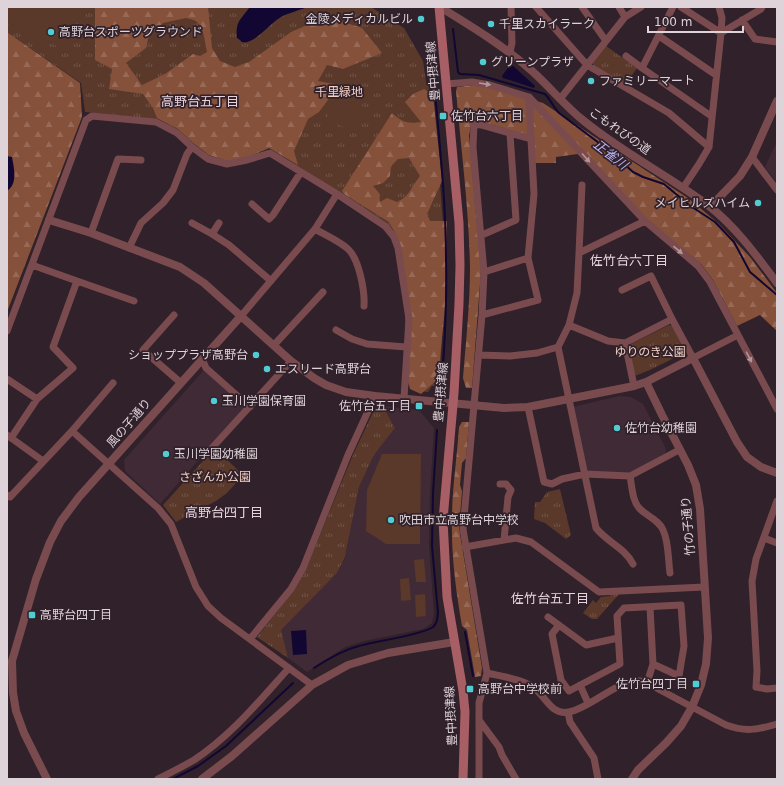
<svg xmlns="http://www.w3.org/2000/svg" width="784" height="786" viewBox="0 0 784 786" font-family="'DejaVu Sans','Noto Sans JP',sans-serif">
	<defs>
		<pattern id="grass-tufts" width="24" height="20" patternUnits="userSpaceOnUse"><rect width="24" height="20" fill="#5a382a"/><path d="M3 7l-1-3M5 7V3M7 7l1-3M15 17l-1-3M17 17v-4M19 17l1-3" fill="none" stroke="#715448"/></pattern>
		<pattern id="forest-firs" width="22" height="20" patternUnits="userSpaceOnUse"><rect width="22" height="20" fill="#86513a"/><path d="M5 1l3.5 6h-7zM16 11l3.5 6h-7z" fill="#976956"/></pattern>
	</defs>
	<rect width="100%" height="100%" fill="#31212a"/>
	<path fill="#402a36" d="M777 141V183L765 167Z
		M204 370 245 407 160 504 125 471 124 460Z
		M619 396 631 397 643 404 666 449 665 454 629 473 587 471 573 407Z
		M383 406 419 410 434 428 430 493 429 546 434 613 432 623 423 629 364 641 345 647 307 672 288 658 280 630 337 573 345 558 359 487 374 455 395 428Z"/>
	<path fill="url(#grass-tufts)" d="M7 7H371L404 28 423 61 426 82 433 90 443 223V308L440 379H443L442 386H432L428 392 414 391 407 383 412 317 403 258 387 223 270 148 246 157 227 161 208 155 180 131 158 119 85 112 81 83 7 32Z
		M606 46 637 68 626 84 593 66V62Z
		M669 325 673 326 683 345 678 356 650 370 634 376 628 349 631 344Z
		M383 406 395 428 374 455 359 487 345 557 337 573 281 630 288 658 257 637 294 590 306 569 352 457 374 410Z
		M216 449 243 475 227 493 216 501 176 522 163 505 213 450Z
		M560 489 571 535 566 539 545 523 534 519 535 502H540L547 492Z
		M621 592 597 619H592L583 613 593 600 596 603 601 597 610 596V593Z"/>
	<path fill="url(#forest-firs)" fill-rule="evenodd" d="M95 7H208L212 48 220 61 235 67 249 62 291 32 314 22 337 20 362 28 382 53 343 69 327 65 318 81 339 85 319 112 308 119 294 151 298 165 269 148 248 157 228 161 209 155 193 143 178 129 157 118 153 108 143 94 109 89 112 69 95 60ZM186 18C190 19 196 20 198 23 204 28 205 44 207 52L200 56 193 54 165 74 142 85 126 63 146 48 149 35 163 23Z
		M7 32 80 83 82 117 7 312Z
		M474 85C497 88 520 97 543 103L688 198 718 223 750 257 777 293V331L760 315 737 326 713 280 701 264 646 219 585 153 556 157V163H535L534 137 472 119 469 136 481 271 472 388H466L463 378C466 341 470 304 470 268 469 209 461 149 456 91L457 87Z
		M424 89 433 95 442 181 427 214 430 221H447L445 308 438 379 421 394 410 389 408 381 403 258 397 236 389 222 344 194 342 191 392 113C402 122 407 124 421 122L405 102 413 94ZM409 158 420 176C412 186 409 197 397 202L387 198 380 202 379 193 373 186 383 183 390 176 391 166 398 159Z
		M462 422H469L466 458 462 463 460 485 462 491 459 528 482 668 481 676 475 677 467 630 462 626C456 591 451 555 452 519 452 489 457 458 459 427Z"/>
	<path fill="#5a382a" d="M7 7H79L73 41 61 48 7 22Z
		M341 93 361 101 364 112 351 130 330 121 327 112Z
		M382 454H421L420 544H386L366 531 367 490Z
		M424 559 426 582H416L414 560Z
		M409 578 411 600 401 601 400 579Z
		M425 594 426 616 416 617 415 595Z"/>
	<path fill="#120732" d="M250 7H307C298 11 284 14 278 19 270 24 252 46 242 42 242 42 238 38 237 38 235 22 241 19 250 7Z
		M511 64 535 86 534 88 503 78 502 76Z
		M7 156 12 157C14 168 18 184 7 191Z
		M306 630 307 654 293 655 291 631Z"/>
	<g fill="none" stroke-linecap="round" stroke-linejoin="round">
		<path stroke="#120732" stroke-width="2" d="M453 29 458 72 460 74 479 75 545 94C551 100 553 107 559 113L611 152 633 172 643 177 664 184 689 205 715 222 734 242 750 272 777 295
			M434 79 433 70 435 68
			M435 92C440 148 446 204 446 260 447 299 445 339 442 379
			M465 632 473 676
			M314 668C331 657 347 648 367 644 383 640 421 635 433 627 438 623 437 618 438 613L432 546 433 494 437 430
			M173 779 198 766 226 746 293 683"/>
		<path stroke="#794b4e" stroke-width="7" d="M536 7 587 65 669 113 709 147
			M582 7 606 41
			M619 7 625 17
			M673 7 642 68 711 116
			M681 7 721 33 761 9 762 7
			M742 20 755 39 777 42
			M659 36 716 75
			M510 52 512 43 511 7
			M626 56 642 68
			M446 84 472 82 490 85 529 97 645 221 698 266 710 282 777 409
			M529 97 531 139
			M560 99 625 17 641 7
			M474 124 481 125 531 139 534 194 528 258 538 300 482 315 484 272 473 147Z
			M752 157 777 190
			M683 188 699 164 709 147 721 33 722 18 719 7
			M252 204 269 219 273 215 301 172
			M192 223 212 234 229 245 271 281
			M315 229C325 235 339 241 348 249 359 259 365 291 364 306
			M91 233 118 159 141 160
			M212 234 219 223
			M482 235 516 220 510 134
			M129 248 141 223 163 203 173 190 187 154 192 147
			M579 253 582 185
			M484 272 528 258
			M77 281 134 301
			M622 290 651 276 672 319
			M174 315 143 350 181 383
			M241 316 315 229 337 194
			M569 325 608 341 625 343 672 319 693 358 738 335
			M336 330 352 339 367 344 406 347
			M7 331 86 120 92 116 156 122 177 133 192 147 208 159 227 164 247 160 270 153 337 194 385 226 394 237 398 248 409 319 404 398
			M625 343 634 386
			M274 345 323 292
			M479 355 510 356 537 353 558 347
			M202 359 206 368 250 407
			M7 379 37 399 73 368 53 347 77 281 32 265
			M528 407 544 482 552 484 562 479 585 474 630 476 679 450
			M72 431 158 508 171 524 196 587 208 606 221 618 312 685
			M7 435 43 461
			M11 438 37 399
			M212 448 291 361
			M630 476C632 486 632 501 640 509 647 516 659 520 663 530 669 542 668 560 670 573
			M500 484H506L511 490 508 497 504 540
			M7 495 10 497 72 431 113 383
			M777 501 756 559 752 581 757 671 756 687 767 689 777 688
			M764 538 777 543
			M465 547 516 538 531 542 599 592 704 587
			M633 564C625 548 607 542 596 528L558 347 569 325 577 293 579 253 645 221
			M548 617 586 645 618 638
			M559 625 552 634 561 680 569 691 620 664 617 616 624 608 681 605 684 646 679 676 653 664
			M250 639 291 589 303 568 348 455 375 396
			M487 673C500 676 522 679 533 687 546 696 551 716 569 712 590 708 614 683 635 681 639 680 643 682 647 683L726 725C745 732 757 730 777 724
			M647 683 653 664 650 607
			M580 685 588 703
			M568 712 570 722 594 758 598 779
			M479 720 499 747 502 755 516 779
			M158 779C170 773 182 767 194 760 231 736 260 700 289 668
			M479 779V703L487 673 463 529 482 315"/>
		<path stroke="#794b4e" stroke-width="8" d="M440 7C471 26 504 46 532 71 550 87 565 106 584 121 623 153 669 176 709 206 736 227 757 256 777 283
			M710 207 740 176 752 157 777 101
			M49 220 91 233 180 267 204 283 291 361 314 378 326 385 346 392 375 396 504 408 528 407 634 386 646 382 693 358 737 442 747 457 761 467 777 473
			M47 779 24 733 16 711 13 693 12 661 36 579 50 542 61 521 79 497 241 316
			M202 779 232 756 312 685 348 665 388 653 454 642
			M632 779 638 770 666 743 681 726 692 707 701 685 706 664 708 638 700 509 696 485 688 465 662 415 646 382"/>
		<path stroke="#a75e64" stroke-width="9" d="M439 7 459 223 460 265 459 304 454 393 443 520 447 597 463 691 465 712 463 779"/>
	</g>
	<defs><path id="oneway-solid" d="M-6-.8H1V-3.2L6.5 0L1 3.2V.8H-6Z"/></defs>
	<g fill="#b1969a">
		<use href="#oneway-solid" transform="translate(485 84) rotate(9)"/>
		<use href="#oneway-solid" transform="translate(586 158) rotate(48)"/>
		<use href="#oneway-solid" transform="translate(678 250) rotate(40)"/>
		<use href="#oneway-solid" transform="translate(749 357) rotate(62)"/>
	</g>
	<g fill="#51ccd2" stroke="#31212a" stroke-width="1.5">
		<circle cx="421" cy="19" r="4"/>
		<circle cx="491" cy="24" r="4"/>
		<circle cx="51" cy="32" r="4"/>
		<circle cx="483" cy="62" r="4"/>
		<circle cx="591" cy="81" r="4"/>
		<rect x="439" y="112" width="8" height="8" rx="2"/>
		<circle cx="758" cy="203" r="4"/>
		<circle cx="256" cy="355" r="4"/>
		<circle cx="267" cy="369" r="4"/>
		<circle cx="214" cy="401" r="4"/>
		<rect x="415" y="402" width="8" height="8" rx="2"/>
		<circle cx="617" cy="428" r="4"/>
		<circle cx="166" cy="454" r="4"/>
		<circle cx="391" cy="520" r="4"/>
		<rect x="28" y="611" width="8" height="8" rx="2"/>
		<rect x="692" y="680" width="8" height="8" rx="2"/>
		<rect x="466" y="685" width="8" height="8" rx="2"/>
	</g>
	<g text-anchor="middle" stroke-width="3.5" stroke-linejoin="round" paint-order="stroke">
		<g font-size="12" fill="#ded3d9" stroke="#31212a" text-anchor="start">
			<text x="413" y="23" text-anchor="end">金陵メディカルビル</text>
			<text x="499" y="28">千里スカイラーク</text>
			<text x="59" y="36">高野台スポーツグラウンド</text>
			<text x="491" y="66">グリーンプラザ</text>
			<text x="599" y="85">ファミリーマート</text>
			<text x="451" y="120">佐竹台六丁目</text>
			<text x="750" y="207" text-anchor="end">メイヒルズハイム</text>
			<text x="248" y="359" text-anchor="end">ショッププラザ高野台</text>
			<text x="275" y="373">エスリード高野台</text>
			<text x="222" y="405">玉川学園保育園</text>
			<text x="411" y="410" text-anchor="end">佐竹台五丁目</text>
			<text x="625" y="432">佐竹台幼稚園</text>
			<text x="174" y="458">玉川学園幼稚園</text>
			<text x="399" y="524">吹田市立高野台中学校</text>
			<text x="40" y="619">高野台四丁目</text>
			<text x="688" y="688" text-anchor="end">佐竹台四丁目</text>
			<text x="478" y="693">高野台中学校前</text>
		</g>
		<g font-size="12" fill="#ded3d9" stroke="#31212a">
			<text transform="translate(433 71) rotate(-95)" y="4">豊中摂津線</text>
			<text transform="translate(620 131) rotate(35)" y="4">こもれびの道</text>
			<text transform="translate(441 392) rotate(-85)" y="4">豊中摂津線</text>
			<text transform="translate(129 423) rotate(-49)" y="4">風の子通り</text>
			<text transform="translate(688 526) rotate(-95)" y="4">竹の子通り</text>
			<text transform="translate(451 716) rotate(-93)" y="4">豊中摂津線</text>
		</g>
		<g font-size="12" fill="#f3d1c3" stroke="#31212a">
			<text x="339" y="96">千里緑地</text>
			<text x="650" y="356">ゆりのき公園</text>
			<text x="215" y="481">さざんか公園</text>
		</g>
		<g font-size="13" fill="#e7d2dc" stroke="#31212a">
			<text x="200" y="106">高野台五丁目</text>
			<text x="629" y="265">佐竹台六丁目</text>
			<text x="224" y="517">高野台四丁目</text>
			<text x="550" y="603">佐竹台五丁目</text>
		</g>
		<g font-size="13" font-style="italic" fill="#bab6f4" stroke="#31212a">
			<text transform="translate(611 154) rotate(38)" y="5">正雀川</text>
		</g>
	</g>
	<rect width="784" height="786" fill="none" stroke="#ded3d9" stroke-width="16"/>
	<path d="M648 26v6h95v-6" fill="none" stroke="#ded3d9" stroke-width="2"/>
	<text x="654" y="26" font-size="12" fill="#ded3d9" stroke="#31212a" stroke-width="3" paint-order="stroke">100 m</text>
</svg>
